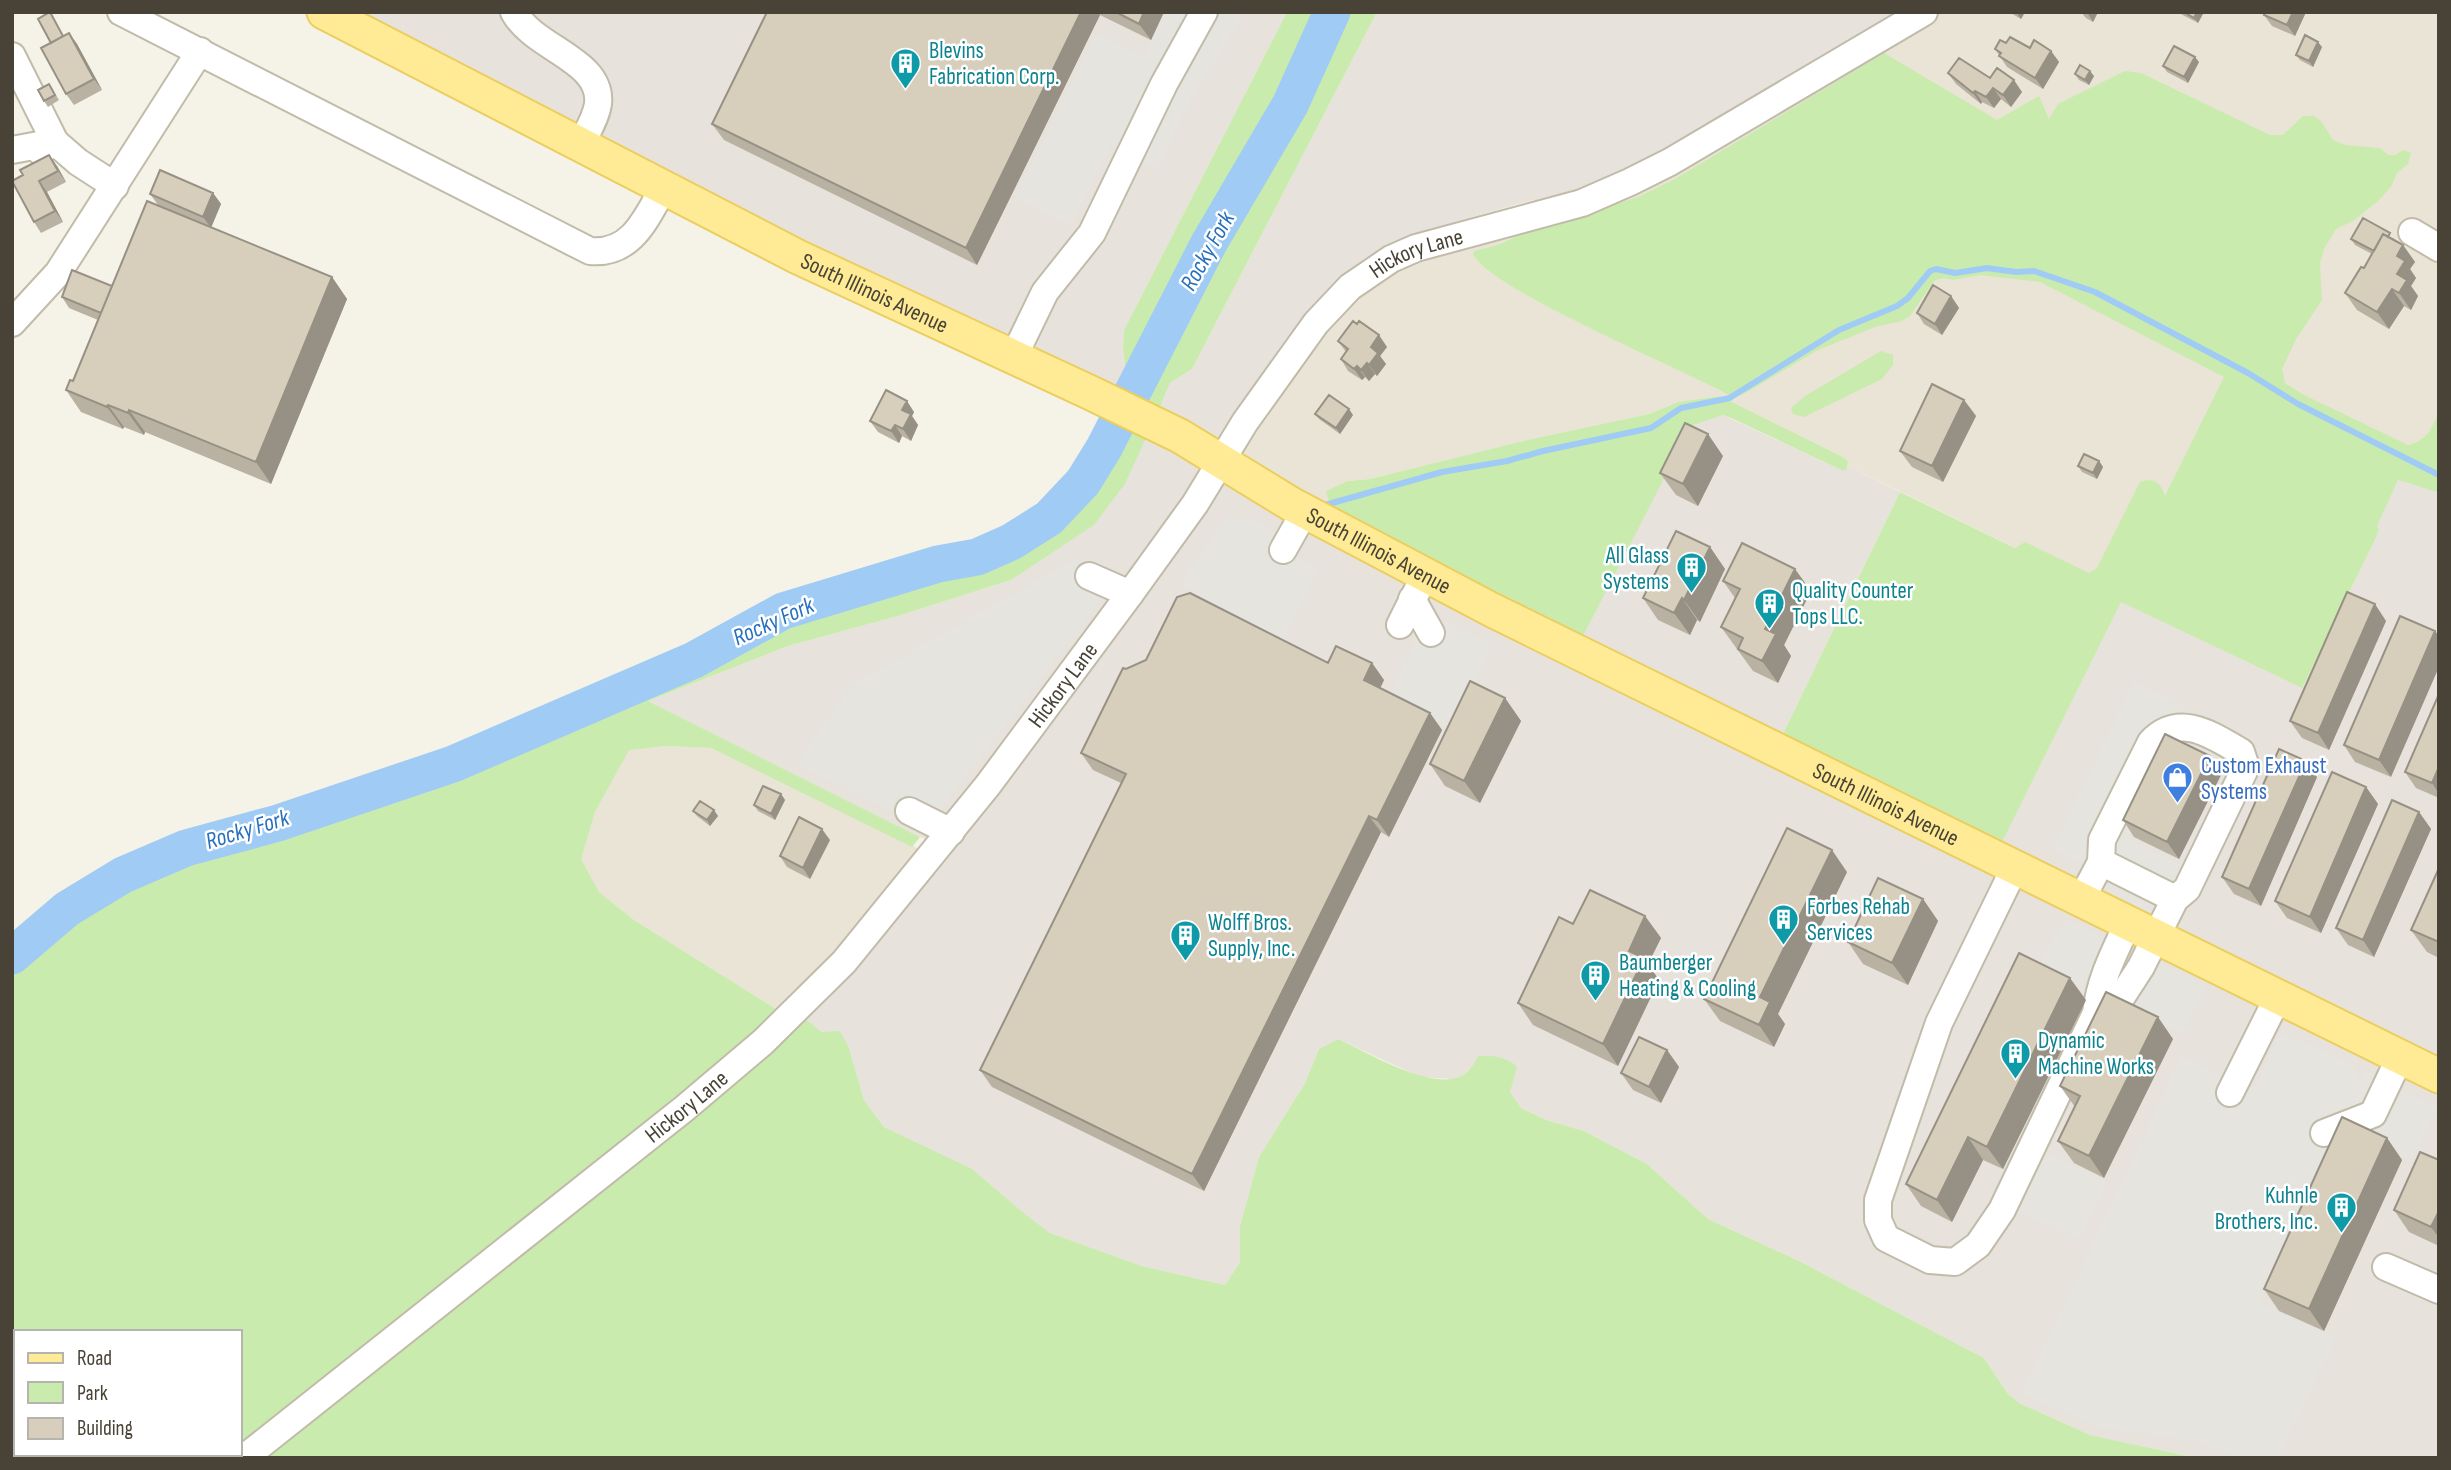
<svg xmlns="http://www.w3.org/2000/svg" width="2451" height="1470" viewBox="0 0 2451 1470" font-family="'Sofia Sans Condensed',sans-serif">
	<rect width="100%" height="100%" fill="#f5f2e7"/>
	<path fill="#e9e4d5" d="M1904 12H2439V413L2430 432 2421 442 2302 688 1848 466 1845 458 1720 396 1678 402 1649 414 1527 440 1370 479 1348 481 1329 502 1325 510 1213 443 1300 325 1410 238 1464 219 1526 204Z
		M665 746 711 748 923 851 842 949 779 1011 634 920 599 892 580 859 595 812 629 749Z"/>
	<path fill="#e7e3dc" d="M353 12H1287L1124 330 1123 348 1126 373 1116 392 814 251Z
		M1377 12H1904L1667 151 1581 187 1464 219 1410 238 1300 325 1213 443 1325 510 1691 426 1723 415 1835 467 1847 469 1848 466 1900 492 1780 740 2121 601 2302 688 2375 540 2379 529 2377 526 2398 480 2439 493V1458H2197L2090 1435 2019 1403 2008 1394 1984 1358 1799 1261 1708 1219 1647 1164 1584 1131 1546 1120 1521 1108 1478 1056 1472 1068 1462 1076 1452 1079 1420 1077 1338 1039 1319 1049 1305 1083 1259 1157 1240 1226V1262L1225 1285 1142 1266 1050 1233 914 1142 884 1127 864 1100 849 1048 822 1032 803 1017 950 848 920 837 648 701 788 646 898 616 1011 580 1158 412 1170 383 1192 369Z"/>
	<path fill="#caebae" d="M1287 12H1377L1192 369 1170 383 1158 412 1116 392 1126 373 1123 348 1124 330Z
		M1884 53 1997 120 2039 96 2049 119 2058 104 2125 71 2141 73 2270 135H2283L2303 116H2314L2322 122 2333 140 2345 145 2379 148 2389 155H2395L2403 150 2411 153 2408 164 2397 173 2391 187 2378 201 2353 221 2336 229 2325 247 2320 263 2322 300 2296 339 2282 369 2285 383 2304 395 2408 445C2428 440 2430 430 2439 413V493L2398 480 2377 526 2379 529 2375 540 2302 688 2121 602 1999 848 1780 740 1900 492 2015 548 2025 542 2089 573 2097 568 2140 482C2155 477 2161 484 2165 496L2224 377 2040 282 1980 275 1954 280 1942 278 1934 281 1910 316 1902 321 1875 327 1818 350 1744 394 1733 397C1689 372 1487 288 1473 254L1474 251 1498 245 1519 235 1638 197 1675 179Z
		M1881 351 1893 355V365L1882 379 1804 417 1793 414 1791 408 1805 396Z
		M1720 396 1845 458 1848 462 1847 469 1844 471 1835 467 1731 418 1723 415 1691 426 1581 640 1325 510 1329 502 1326 491 1348 481 1370 479 1527 440 1649 414 1678 402Z
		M1118 422 1147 436 1125 484 1094 525 1011 580 898 616 788 646 648 701 920 837 912 847 711 748 665 746 629 750 595 812 581 859 599 892 634 920 779 1011 722 1064 240 1448V1332H16V1454H232L228 1458H12V956L67 909 123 875 186 848 278 823 453 764 694 660 783 611 938 564 977 557 1011 542 1049 518 1083 482Z
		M803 1017 822 1032 840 1031 849 1048 864 1100 884 1127 972 1169 1026 1215 1050 1233 1142 1266 1225 1285 1240 1262V1226L1259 1157 1305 1083 1319 1049 1338 1039C1367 1052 1430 1091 1461 1076 1470 1072 1474 1064 1478 1056 1491 1055 1509 1057 1517 1067L1510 1092 1521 1108 1546 1120 1584 1131 1647 1164 1708 1219 1799 1261 1984 1358 2008 1394 2019 1403 2090 1435 2197 1458H293L291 1456 259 1458Z"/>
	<path fill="#e6e4df" d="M1166 12H1244L1189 101 1157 168 1110 146 1071 224 1016 197 1097 33 1143 57Z
		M1227 518 1238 521 1248 518 1281 537 1301 561 1318 570 1282 641 1195 598 1197 593 1181 582Z
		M1076 559 1118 577 926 827 797 763 853 685Z
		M1429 614 1492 646 1451 729 1388 698Z
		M2134 683 2191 711 2128 840 2186 869 2158 925 2075 884 2085 864 2053 848Z
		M2069 920 2113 941 2088 993 2037 968 2059 931Z
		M2153 959 2207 985 2183 1033 2125 1006Z
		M2281 1033 2355 1068 2357 1081 2364 1083V1072L2437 1107 2411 1162 2351 1134 2333 1141 2257 1302 2335 1338 2276 1458H2240L2200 1442 2096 1426 2023 1393 2182 1057 2254 1090Z
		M2044 1152 2106 1182 2079 1239 2017 1209Z"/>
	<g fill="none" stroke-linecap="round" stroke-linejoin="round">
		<path stroke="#a0cbf5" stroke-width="6" d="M1731 397 1839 330 1897 306 1908 298 1930 271 1936 269 1955 273 1987 268 2016 272 2034 271 2095 292 2248 373 2298 404 2439 475
			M1325 505 1442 472 1507 461 1543 451 1651 428 1681 408 1730 398"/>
		<path stroke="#a0cbf5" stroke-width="37" d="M12 956 67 909 123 875 186 848 278 823 453 764 694 660 783 611 938 564 977 557 1011 542 1049 518 1083 482 1104 448 1209 243 1290 105 1332 12"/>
		<defs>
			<g id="minor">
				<path d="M121 12 590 251C632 255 646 218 664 187"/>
				<path d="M514 12C534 49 603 60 598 104 596 118 587 132 581 144"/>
				<path d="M12 56 55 142 12 150"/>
				<path d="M40 151 55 142 78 162 115 186"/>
				<path d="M2412 232 2439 248"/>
				<path d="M12 323 58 273 200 51"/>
				<path d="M1013 358 1045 292 1092 233 1164 84 1204 12"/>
				<path d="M1283 550 1305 511"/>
				<path d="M1089 576 1130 594"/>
				<path d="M1412 599 1431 633"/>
				<path d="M1400 625 1425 575"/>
				<path d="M909 811 951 832"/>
				<path d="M2101 862 2175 899"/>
				<path d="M2015 867 1939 1023 1878 1200V1220L1886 1238 1930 1260 1955 1262 1978 1245 2002 1210 2096 1013C2100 979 2114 953 2128 923"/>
				<path d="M2081 900 2101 862 2102 840 2151 742C2179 712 2212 735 2241 752L2245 764 2244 771 2187 889 2175 899 2141 967 2117 1004 2096 1013"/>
				<path d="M2230 1093 2278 997"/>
				<path d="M2324 1133 2373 1114 2400 1057"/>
				<path d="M2386 1267 2439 1290"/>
				<path id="s1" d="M244 1458 685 1108 763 1042 844 962 988 785 1130 594 1195 504 1245 422 1316 323 1350 287 1391 259 1416 248 1582 203 1630 182 1670 162 1924 12"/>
			</g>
			<g id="major">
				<path id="s2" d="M324 12 798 257 1089 392 1180 436 1291 504 1492 610 2439 1076"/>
			</g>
		</defs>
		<use href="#minor" stroke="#c1bba9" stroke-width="30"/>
		<use href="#major" stroke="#ebce5f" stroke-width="37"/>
		<use href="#minor" stroke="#fff" stroke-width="26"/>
		<use href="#major" stroke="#ffeb96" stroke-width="33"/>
	</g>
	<path fill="#b9b2a2" d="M767 12H1164L1151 40 1100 15 977 265 724 140 712 124Z
		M2009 12H2025L2021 19Z
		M2081 12H2098L2093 22 2086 18Z
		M2177 12H2204L2198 23Z
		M2306 12 2295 36 2272 26 2264 15Z
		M54 18 63 36 69 33 77 44 102 90 74 105 66 94 51 43Z
		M2006 43 2030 48 2051 51 2059 62 2043 89 2007 67 1995 49Z
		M2322 47 2313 67 2300 60 2296 55Z
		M2199 62 2188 83 2167 72 2163 66Z
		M1948 73 1990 78 2022 92 2011 107 2001 99 1994 108 1982 102 1981 104 1956 84Z
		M2075 74 2094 76 2089 85 2079 80Z
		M49 84 59 100 48 107 44 101Z
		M57 166 66 182 47 192 63 222 41 233 34 222 12 182Z
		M213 193 221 204 211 227 332 277 347 299 271 484 145 432 144 435 124 427 123 429 81 412 66 390 73 381 98 320 69 308 62 297 112 286 158 205 150 194Z
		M2394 238V240L2403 245 2415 262 2410 269 2416 278 2411 286 2418 296 2411 310 2404 306 2389 329 2357 310 2345 293 2364 268 2372 254 2355 245 2351 239Z
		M1951 296 1959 308 1942 335 1924 324 1917 313Z
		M1338 341 1387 347 1380 356 1386 364 1377 376 1375 374 1369 381 1365 377 1362 380 1348 371 1341 359 1346 352Z
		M1964 400 1976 416 1943 482 1912 467 1900 451Z
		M914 412 912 416 918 425 911 441 902 436 899 443 878 432 870 421Z
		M1315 414 1353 415 1340 434 1319 419Z
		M1723 456 1698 506 1676 495 1660 473Z
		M2099 461 2103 467 2097 479 2082 472 2078 466Z
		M1710 547 1725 569 1700 622 1697 620 1690 635 1658 620 1643 598Z
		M1723 581 1811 591 1784 645 1791 656 1778 683 1753 671 1721 627 1735 598Z
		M2400 616 2391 777 2355 762 2344 745Z
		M2386 621 2329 750 2302 738 2290 721Z
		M1146 660 1372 663 1384 680 1380 688 1430 713 1442 730 1389 837 1381 832 1204 1191 992 1087 980 1070 1121 783 1093 770 1081 753 1126 669Z
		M2439 694V798L2416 788 2405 772Z
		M1505 698 1521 721 1480 803 1445 786 1430 764Z
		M2222 773 2179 859 2134 837 2123 820Z
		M2317 777 2261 906 2234 894 2222 877Z
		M2366 787 2378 804 2321 933 2287 918 2275 901Z
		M781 794 785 800 775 820 758 811 754 805Z
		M693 811 718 816 710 826 697 816Z
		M2419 812 2431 829 2374 957 2348 945 2336 928Z
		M830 840 810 879 787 867 780 856Z
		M2439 868V958L2427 952 2411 930Z
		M1847 872 1778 1014 1785 1024 1774 1047 1720 1021 1704 999Z
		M1923 899 1938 921 1908 985 1863 964 1848 942Z
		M1645 916 1661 938 1648 964 1659 980 1618 1066 1533 1025 1518 1003 1573 924Z
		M2086 1000 2003 1169 1983 1160 1952 1222 1921 1206 1906 1184Z
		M2173 1039 2104 1178 2074 1163 2058 1141 2075 1107 2060 1086Z
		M1667 1050 1679 1067 1661 1103 1633 1090 1621 1073Z
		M2387 1138 2402 1160 2324 1331 2279 1311 2264 1289Z
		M2439 1160V1246L2409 1232 2394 1210Z"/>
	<path fill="#969184" d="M1081 12H1098L1100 15 977 265 966 248Z
		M1144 12H1164L1151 40 1139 24Z
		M2018 12H2025L2021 19 2017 13Z
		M2087 12H2098L2093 22Z
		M2197 12H2204L2198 23 2194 18Z
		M2293 12H2306L2295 36 2287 25Z
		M69 33 77 44 102 90 94 79Z
		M2318 42 2322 47 2313 67 2309 61Z
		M2051 51 2059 62 2043 89 2035 78Z
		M2195 57 2199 62 2188 83 2184 77Z
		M2090 71 2094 76 2089 85 2085 80Z
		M2014 80 2022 92 2011 107 2003 95Z
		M1993 88 2001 99 1994 108 1986 97Z
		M1975 91 1982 102 1981 104 1973 93Z
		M49 155 57 166 66 182 58 171Z
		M39 181 47 192 63 222 55 211Z
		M213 193 221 204 211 228 203 217Z
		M2403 245 2415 262 2410 269 2416 278 2411 286 2418 296 2411 310 2399 293 2397 256Z
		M332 277 347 299 271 484 256 462Z
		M2392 289 2404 306 2389 329 2377 312Z
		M1951 296 1959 308 1942 335 1935 324Z
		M1379 335 1387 347 1380 356 1386 364 1377 376 1369 365 1371 347Z
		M1367 363 1375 374 1369 381 1361 370Z
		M1357 366 1365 377 1362 380 1354 369Z
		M1964 400 1976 416 1943 482 1932 466Z
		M907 401 914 412 912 416 918 425 911 441 903 429 902 410Z
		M108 405 124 427 123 429 107 407Z
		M1349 409 1353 415 1340 434 1336 428Z
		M129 410 145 432 144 435 128 413Z
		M895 425 902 436 899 443 891 431Z
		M1708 434 1723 456 1698 506 1683 484Z
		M2099 461 2103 467 2097 479 2093 473Z
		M1710 547 1725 569 1700 622 1684 600Z
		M1795 569 1811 591 1784 645 1791 656 1778 683 1762 661 1765 629Z
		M1682 598 1697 620 1690 635 1674 613Z
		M2375 604 2386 621 2329 750 2318 733Z
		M2435 631 2439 636V667L2391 777 2379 760Z
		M1372 663 1384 680 1376 697 1364 680Z
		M1505 698 1521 721 1480 803 1464 781Z
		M1430 713 1442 730 1389 837 1377 820Z
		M2210 756 2222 773 2179 859 2167 842Z
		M2306 761 2317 777 2261 906 2249 889Z
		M2439 767V794L2432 783Z
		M2366 787 2378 804 2321 933 2310 917Z
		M781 794 785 800 775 820 771 814Z
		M714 810 718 816 710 826 707 820Z
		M2419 812 2431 829 2374 957 2363 940Z
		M1369 816 1381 832 1204 1191 1192 1174Z
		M822 829 830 840 810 879 803 868Z
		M1832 850 1847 872 1778 1014 1785 1024 1774 1047 1759 1025 1760 997Z
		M1923 899 1938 921 1908 985 1892 963Z
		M1645 916 1661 938 1648 964 1659 980 1618 1066 1603 1044 1629 951Z
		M2070 978 2086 1000 2003 1169 1987 1147Z
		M2158 1017 2173 1039 2104 1178 2089 1156Z
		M1667 1050 1679 1067 1661 1103 1649 1087Z
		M1968 1137 1983 1160 1952 1222 1937 1200Z
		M2387 1138 2402 1160 2324 1331 2309 1309Z
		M2439 1211V1238L2431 1227Z"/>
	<path fill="#d7cfbc" stroke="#969184" stroke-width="2" d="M50 12 63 36 51 43 38 19Z
		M767 12H1081L966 248 712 124Z
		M1116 12H1144L1139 24Z
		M2184 12H2197L2194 18Z
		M2265 12H2293L2287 25 2264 15Z
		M69 33 94 79 66 94 41 48Z
		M2305 35 2318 42 2309 61 2296 55Z
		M2010 37 2030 48 2034 40 2051 51 2035 78 1999 56 2001 53 1995 49 2000 40 2006 43Z
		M2174 46 2195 57 2184 77 2163 66Z
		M1959 58 1990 78 1997 68 2014 80 2003 95 1993 88 1986 97 1975 91 1973 93 1948 73Z
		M2080 65 2090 71 2085 80 2075 74Z
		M49 84 55 95 44 101 38 90Z
		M49 155 58 171 39 181 55 211 34 222 12 181 23 175 20 170Z
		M160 170 213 193 203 217 150 194Z
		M147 201 332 277 256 462 129 410 128 413 108 405 107 407 66 390 70 380 73 381Z
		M2363 218 2390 233 2388 237 2383 234 2374 251 2351 239Z
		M2383 234 2403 245 2397 256 2405 261 2397 274 2407 280 2399 293 2392 289 2377 312 2345 293 2361 267 2364 268Z
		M72 270 112 286 101 313 62 297Z
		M1933 285 1951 296 1935 324 1917 313Z
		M1353 321 1357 324 1359 321 1379 335 1371 347 1378 353 1369 365 1367 363 1361 370 1357 366 1354 369 1341 359 1348 349 1338 341Z
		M1932 384 1964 400 1932 466 1900 451Z
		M886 390 907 401 902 410 911 414 903 429 895 425 891 431 870 421Z
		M1329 395 1349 409 1336 428 1315 414Z
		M1685 423 1708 434 1683 484 1660 473Z
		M2084 454 2099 461 2093 473 2078 466Z
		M1676 531 1710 547 1684 600 1682 598 1674 613 1643 598Z
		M1742 543 1795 569 1765 629 1776 634 1762 661 1738 649 1743 638 1721 627 1740 589 1723 581Z
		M2347 592 2375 604 2318 733 2290 721Z
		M1190 593 1328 663 1336 646 1372 663 1364 680 1430 713 1377 820 1369 816 1192 1174 980 1070 1126 774 1081 753 1123 668 1126 669 1146 660 1177 597Z
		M2400 616 2435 631 2379 760 2344 745Z
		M1470 681 1505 698 1464 781 1430 764Z
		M2439 694V767L2432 783 2405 772Z
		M2165 734 2210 756 2167 842 2123 820Z
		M2279 749 2306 761 2249 889 2222 877Z
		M2332 772 2366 787 2310 917 2275 901Z
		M763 786 781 794 771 814 754 805Z
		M2392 800 2419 812 2363 940 2336 928Z
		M700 801 714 810 707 820 693 811Z
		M799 817 822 829 803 868 780 856Z
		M1787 828 1832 850 1760 997 1770 1002 1759 1025 1704 999Z
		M2439 868V942L2411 930Z
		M1878 878 1923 899 1892 963 1848 942Z
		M1590 890 1645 916 1629 951 1644 958 1603 1044 1518 1003 1559 917 1573 924Z
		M2019 953 2070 978 1987 1147 1968 1137 1937 1200 1906 1184Z
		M2106 992 2158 1017 2089 1156 2058 1141 2080 1096 2060 1086Z
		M1639 1037 1667 1050 1649 1087 1621 1073Z
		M2342 1117 2387 1138 2309 1309 2264 1289Z
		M2420 1152 2439 1160V1211L2431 1227 2394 1210Z"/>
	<defs>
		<symbol id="building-pin" viewBox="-11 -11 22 30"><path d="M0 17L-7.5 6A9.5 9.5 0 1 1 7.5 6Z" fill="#0f9aa8" stroke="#fff"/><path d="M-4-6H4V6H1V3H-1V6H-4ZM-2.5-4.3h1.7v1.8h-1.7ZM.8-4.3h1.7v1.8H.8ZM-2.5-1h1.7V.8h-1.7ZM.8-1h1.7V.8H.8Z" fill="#fff"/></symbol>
		<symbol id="shop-pin" viewBox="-11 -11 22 30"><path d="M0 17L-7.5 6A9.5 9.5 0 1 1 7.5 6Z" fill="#3f7fe0" stroke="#fff"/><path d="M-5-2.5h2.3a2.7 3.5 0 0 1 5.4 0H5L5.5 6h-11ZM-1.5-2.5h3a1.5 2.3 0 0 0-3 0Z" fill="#fff"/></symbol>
	</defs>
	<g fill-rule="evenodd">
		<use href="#building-pin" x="888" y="46" width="35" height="47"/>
		<use href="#building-pin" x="1674" y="550" width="35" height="47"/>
		<use href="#building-pin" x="1752" y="586" width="35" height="47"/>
		<use href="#shop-pin" x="2160" y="760" width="35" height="47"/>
		<use href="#building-pin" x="1766" y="902" width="35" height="47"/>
		<use href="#building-pin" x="1168" y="918" width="35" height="47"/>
		<use href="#building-pin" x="1578" y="958" width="35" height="47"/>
		<use href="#building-pin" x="1998" y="1036" width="35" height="47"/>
		<use href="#building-pin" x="2324" y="1190" width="35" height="47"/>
	</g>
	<g text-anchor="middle" stroke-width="5" stroke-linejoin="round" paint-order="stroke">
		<g font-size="23" fill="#0d838f" stroke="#fff" text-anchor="start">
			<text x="929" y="58">Blevins<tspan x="929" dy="26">Fabrication Corp.</tspan></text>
			<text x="1669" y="563" text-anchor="end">All Glass<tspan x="1669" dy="26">Systems</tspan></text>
			<text x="1792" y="598">Quality Counter<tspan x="1792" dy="26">Tops LLC.</tspan></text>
			<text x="1807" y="914">Forbes Rehab<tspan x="1807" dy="26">Services</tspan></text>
			<text x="1208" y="930">Wolff Bros.<tspan x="1208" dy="26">Supply, Inc.</tspan></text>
			<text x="1619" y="970">Baumberger<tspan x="1619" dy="26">Heating &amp; Cooling</tspan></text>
			<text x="2038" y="1048">Dynamic<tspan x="2038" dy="26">Machine Works</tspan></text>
			<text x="2318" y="1203" text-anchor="end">Kuhnle<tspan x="2318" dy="26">Brothers, Inc.</tspan></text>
		</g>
		<g font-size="23" fill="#484336" stroke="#fff">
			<text dy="8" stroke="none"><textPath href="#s1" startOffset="1699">Hickory Lane</textPath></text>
			<text dy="8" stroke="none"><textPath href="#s2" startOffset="618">South Illinois Avenue</textPath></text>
			<text dy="8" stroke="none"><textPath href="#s2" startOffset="1185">South Illinois Avenue</textPath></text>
			<text dy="8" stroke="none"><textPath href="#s1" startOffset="1132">Hickory Lane</textPath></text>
			<text dy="8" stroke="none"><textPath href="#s2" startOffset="1752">South Illinois Avenue</textPath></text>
			<text dy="8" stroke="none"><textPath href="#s1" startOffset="565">Hickory Lane</textPath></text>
		</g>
		<g font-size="23" fill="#366cbe" stroke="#fff" text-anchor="start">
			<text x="2201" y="773">Custom Exhaust<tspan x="2201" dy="26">Systems</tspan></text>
		</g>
		<g font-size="24" font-style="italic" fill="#2770bc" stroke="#fff">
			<text transform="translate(1207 251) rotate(-61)" y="8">Rocky Fork</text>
			<text transform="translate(773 621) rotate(-24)" y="8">Rocky Fork</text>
			<text transform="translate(247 829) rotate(-17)" y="8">Rocky Fork</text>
		</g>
	</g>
	<rect width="2451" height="1470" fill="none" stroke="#484336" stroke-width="28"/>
	<rect x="14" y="1330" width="228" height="126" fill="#ffffff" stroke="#b6b4af" stroke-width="2"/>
	<rect x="28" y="1353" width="35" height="10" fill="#ffeb96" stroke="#b6b4af" stroke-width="2"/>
	<text x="77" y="1365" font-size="21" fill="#484336">Road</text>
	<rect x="28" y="1382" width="35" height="21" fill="#caebae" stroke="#b6b4af" stroke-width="2"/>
	<text x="77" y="1400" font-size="21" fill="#484336">Park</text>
	<rect x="28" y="1418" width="35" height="21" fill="#d7cfbc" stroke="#b6b4af" stroke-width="2"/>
	<text x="77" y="1435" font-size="21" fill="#484336">Building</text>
</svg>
